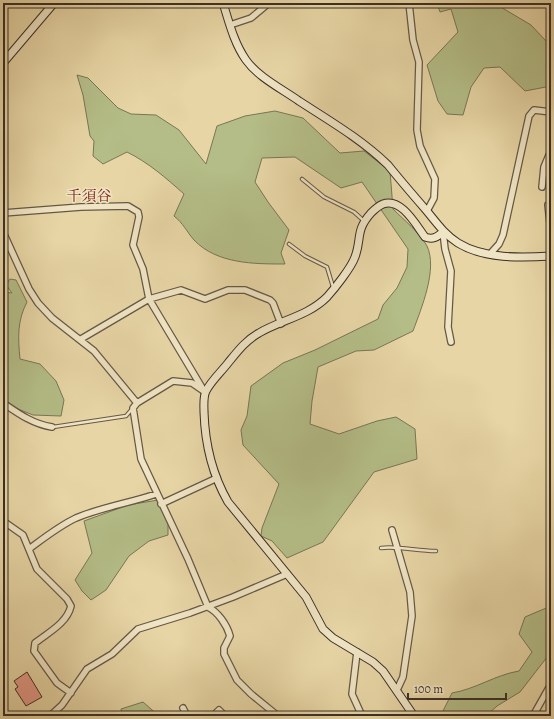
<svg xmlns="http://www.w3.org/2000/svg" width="554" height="719" viewBox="0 0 554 719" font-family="Alegreya,'Noto Serif JP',serif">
	<rect width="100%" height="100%" fill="#e7d5a5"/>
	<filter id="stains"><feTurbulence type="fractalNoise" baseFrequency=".005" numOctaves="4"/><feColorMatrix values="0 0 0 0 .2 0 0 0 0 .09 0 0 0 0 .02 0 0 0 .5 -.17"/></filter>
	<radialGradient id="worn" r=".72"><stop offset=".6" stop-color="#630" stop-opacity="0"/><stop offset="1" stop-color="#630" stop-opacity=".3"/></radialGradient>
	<path fill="#b4bd87" stroke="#787657" d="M437 3H494L531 25 547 42 551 86 525 91 500 67 484 68 471 87 463 115 447 114 438 101 427 65 458 32 451 9 440 12Z
		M77 75 88 78 118 108 131 114 156 115 179 130 206 164 217 126 245 116 275 111 303 118 340 153 364 151 390 171 393 209C404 220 419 232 427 246 438 269 421 309 413 331L374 350 356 351 318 367 312 401 310 424 339 434 377 421 396 417 415 429 417 459 374 472 323 542 287 558 272 541 261 536 262 528 279 484 243 445 241 430 247 416 251 386 283 363 315 350 378 319 383 305 397 288 407 267 408 249 362 182 341 188 295 157 262 158 255 182 268 202 289 230 281 253 285 264C254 264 217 264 194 240 187 232 183 223 174 216L184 194C166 178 149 163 127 152L103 164 93 156 94 141 90 136 83 95Z
		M10 279 16 280 27 302C17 321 18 338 20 359L40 364 56 381 64 400 61 416 33 415 3 403V292L12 293 6 285Z
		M158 500 168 521V535L149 541 129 556 106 590 91 600 82 591 75 580 92 553 84 521 128 505Z
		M551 606V652L520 692 497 706 486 716H443L442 713 452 693C476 689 495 675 519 671L532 652 519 634 525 617Z
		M143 702 159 716H122L121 709Z"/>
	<path fill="#e49988" stroke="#3b2f27" d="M27 672 42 697 26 706 15 689 18 687 14 681Z"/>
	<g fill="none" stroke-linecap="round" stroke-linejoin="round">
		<defs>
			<path id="lane" d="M302 179 324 197 354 212 364 221
				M289 244 305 256 327 267 333 287
				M53 427 126 416 132 409
				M381 548C399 546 417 551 436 551"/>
			<path id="street" d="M409 3 413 40 419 62 417 130 420 146 435 179 434 198 427 211
				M230 25 251 18 269 3
				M542 187 544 167 549 155 551 154
				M548 205 551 232
				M3 213 81 207 128 206 138 212 139 217 133 245 143 269 149 299 204 391
				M3 232 29 289 38 303 52 318 94 351 137 403
				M443 232 445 249 451 271 448 327 451 342
				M490 254 499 244 503 235 529 116 534 110 551 112
				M81 339 149 299 181 290 205 299 228 290H245L270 300 273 303 281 324
				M205 392 192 383 173 381 137 403 133 408 141 459 188 559 208 607C218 612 227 625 230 636L224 648V654L237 680 251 694 278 716
				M3 403C19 414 33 424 52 427
				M161 504 217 478
				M3 521 23 535 37 569 67 599 71 606C67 623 49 632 35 643L34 651 57 683 71 693
				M392 530 410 592 412 616 403 677 397 690
				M29 549C44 538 59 526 76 518 102 507 130 503 156 494
				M357 652 352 694 362 716
				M183 708 187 716
				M50 716 62 705 87 669 112 654 138 629 190 613 233 597 287 574
				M213 716 219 710 225 716
				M533 716 551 684"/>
			<path id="secondary" d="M223 3C229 22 234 43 246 60 258 77 282 89 299 101 330 121 361 139 388 165 400 180 413 195 426 210 436 222 444 234 458 243 484 259 521 258 551 256
				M3 63 54 3
				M414 716 383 671 373 662 333 638 323 629 306 597 228 502C212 474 205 444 204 412 204 406 203 397 206 391 211 381 221 372 228 363 237 352 246 340 259 333 281 320 308 316 327 297 335 288 351 268 355 257 362 238 355 231 371 213 375 209 378 206 383 204 401 197 416 225 425 237 433 240 437 237 443 232"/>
		</defs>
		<use href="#lane" stroke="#665846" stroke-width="4.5"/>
		<use href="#street" stroke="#665846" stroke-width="8"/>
		<use href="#secondary" stroke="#3b2f27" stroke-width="9"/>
		<use href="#lane" stroke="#efe4c4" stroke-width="2.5"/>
		<use href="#street" stroke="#efe4c4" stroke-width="5.5"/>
		<use href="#secondary" stroke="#efe4c4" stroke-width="7"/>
	</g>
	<g text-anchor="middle" stroke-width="3" stroke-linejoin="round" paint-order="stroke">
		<g font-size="15" fill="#7a1f14" stroke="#efe4c4">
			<text x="89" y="201">千須谷</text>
		</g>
	</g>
	<rect width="554" height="719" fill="none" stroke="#e7d5a5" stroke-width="16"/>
	<rect x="4" y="4" width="546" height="711" fill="none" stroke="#3b2f27" stroke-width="2"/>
	<rect x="8" y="8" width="538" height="703" fill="none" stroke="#3b2f27"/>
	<path d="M408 693v6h98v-6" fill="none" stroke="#3b2f27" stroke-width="2"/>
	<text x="414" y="693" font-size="12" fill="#3b2f27" stroke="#efe4c4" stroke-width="3" paint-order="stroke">100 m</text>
	<rect width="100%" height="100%" filter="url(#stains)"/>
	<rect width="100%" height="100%" fill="url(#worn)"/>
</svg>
